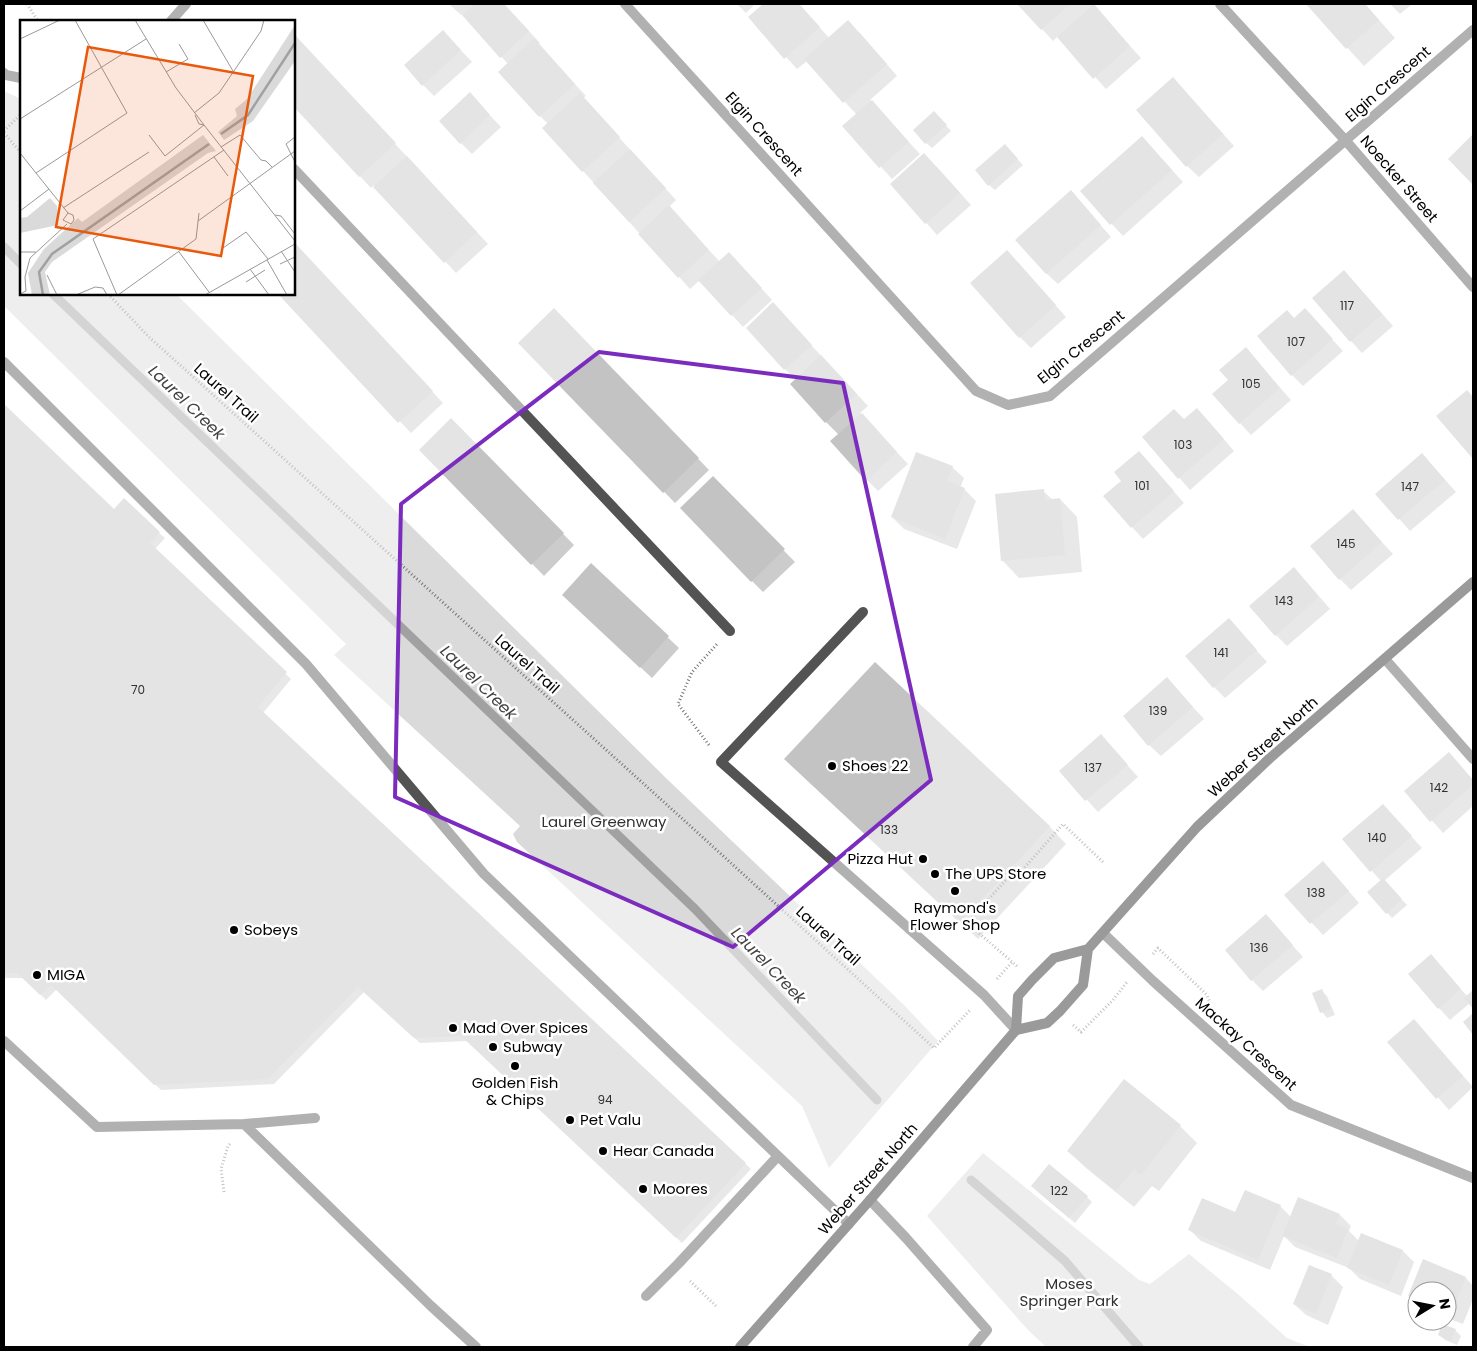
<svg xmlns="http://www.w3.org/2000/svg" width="1477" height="1351" viewBox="0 0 1477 1351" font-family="Poppins,sans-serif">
	<rect width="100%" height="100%" fill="#fff"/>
	<path fill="#dadada" d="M4 91 19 98 21 107V294H176L668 780 903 1004 938 1041 829 1168 802 1106 517 842 513 834 520 826 334 655 346 644 4 306Z
		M983 1153 1139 1280 1150 1284 1189 1254 1239 1295 1287 1338 1310 1347H1046L1028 1330 927 1216Z"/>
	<path fill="#0003" d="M449 4H504L540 43 538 44 586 96 583 98 676 200 669 207 720 262 741 266 772 300 743 327 700 280 690 289 583 171 548 124 540 116 508 64 463 14 461 15Z
		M737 4H755L746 13Z
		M765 4H799L830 39 860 33 897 76 870 100 920 154 892 179 844 126 857 115 807 61 797 69 750 18Z
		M1019 4H1092L1141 58 1106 89 1058 36 1053 41Z
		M1307 4H1365L1395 38 1364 66Z
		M1390 4H1412L1400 14Z
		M294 35 488 244 456 273 374 185 371 188 294 106Z
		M454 43 472 62 434 96 423 85Z
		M1184 90 1234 146 1199 177 1187 166Z
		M481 106 501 127 472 154 461 143Z
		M939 118 951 131 932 148 926 143Z
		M1153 149 1183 182 1123 236 1081 191Z
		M1010 151 1023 165 995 190 989 185Z
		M936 166 971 205 937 235 892 184Z
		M1082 204 1111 237 1058 284 1046 273Z
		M295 245 443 403 411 433 279 294H294Z
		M1018 263 1066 317 1031 348 1020 337Z
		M1355 283 1393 326 1362 353 1351 341Z
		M1305 310 1343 351 1303 386 1292 375 1294 319Z
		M784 316 868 406 860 413 908 464 878 491 867 480 839 435 826 422 796 380 785 369Z
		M566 321 709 470 675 503 520 343Z
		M1246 349 1291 400 1251 435 1240 423 1230 381Z
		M1467 391 1473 398V457L1438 416Z
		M4 406 114 511 124 500 159 533 165 538 155 549 291 679 263 713 751 1169 682 1243 468 1041 420 1043 364 992 274 1084 161 1090 57 989 46 1000 24 978H4Z
		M451 420 574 545 544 576 421 450Z
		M1208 421 1234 451 1190 490 1144 437Z
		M1139 452 1184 503 1143 539 1132 527 1123 481Z
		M1422 454 1456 492 1410 531 1377 494Z
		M952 467 964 478 960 488 964 489 976 501 957 549 904 529 892 517Z
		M713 478 795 562 763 592 752 581Z
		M1043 491 1053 500 1060 499 1077 517 1082 572 1019 578 1002 560Z
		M1353 511 1393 554 1351 590 1340 579Z
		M591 565 679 648 652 678 575 606Z
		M1305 580 1330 609 1287 646 1276 635Z
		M1229 620 1267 662 1225 698 1214 687Z
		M1167 679 1204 719 1161 756 1149 745Z
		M1101 736 1138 777 1098 812 1061 771Z
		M1449 754 1473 780V806L1443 833 1406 791Z
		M803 776 1049 826 1066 844 978 939Z
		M1383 805 1422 848 1384 881 1407 905 1392 918 1369 893 1381 881 1344 840Z
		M1334 874 1359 903 1323 935 1286 895Z
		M1266 916 1303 957 1263 991 1252 980Z
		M1431 956 1468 997 1473 992V1007L1470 1003 1450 1020 1439 1008Z
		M1322 991 1327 996 1335 1015 1327 1018 1322 1012 1314 994Z
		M1414 1020 1473 1087 1449 1110 1389 1042Z
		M1180 1126 1197 1143 1159 1191 1152 1186 1134 1207 1086 1168 1068 1151Z
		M1038 1192 1087 1197 1092 1202 1075 1223Z
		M1280 1206 1291 1217 1340 1215 1351 1226 1349 1231 1359 1241 1403 1251 1414 1262 1401 1296 1360 1279 1349 1268 1295 1247 1284 1236 1270 1270 1201 1241 1190 1230 1236 1214Z
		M1423 1261 1466 1278 1473 1286V1299L1463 1324 1447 1318V1291H1417V1303L1409 1296Z
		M1331 1275 1343 1287 1328 1325 1306 1315 1294 1304Z
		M1455 1330 1461 1336 1457 1345 1445 1340 1439 1335Z"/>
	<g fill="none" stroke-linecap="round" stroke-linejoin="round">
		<path stroke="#a1a1a1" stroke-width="9" d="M4 247 21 264
			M53 294 695 909 877 1100
			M971 1180 1065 1261 1139 1347"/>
	</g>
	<path fill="#c3c3c3" d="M475 4H504L529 31 500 58 462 15Z
		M763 4H799L820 27 784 59 748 17Z
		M1017 4H1070L1041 30Z
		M1094 4 1130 46 1093 79 1057 37Z
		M1306 4H1365L1379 20 1346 49Z
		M848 20 887 64 843 103 804 59Z
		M443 30 461 50 422 86 404 65Z
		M294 34 396 143 359 177 294 107Z
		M534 38 575 84 539 117 498 72Z
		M1173 77 1223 134 1186 167 1136 110Z
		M470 92 490 115 460 144 439 121Z
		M580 93 620 137 582 172 542 128Z
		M872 100 909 142 879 168 842 126Z
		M934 111 947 125 925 144 913 130Z
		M1473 134V185L1448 159Z
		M1142 136 1172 170 1110 225 1080 191Z
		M1005 144 1018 159 988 186 975 170Z
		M630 149 666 188 629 222 593 183Z
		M924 153 960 193 925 224 890 184Z
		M407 156 477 232 444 263 373 187Z
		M1071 190 1101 225 1046 274 1015 240Z
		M669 205 709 250 678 278 638 234Z
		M295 243 433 391 398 423 278 294H294Z
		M1007 250 1056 305 1019 338 970 283Z
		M729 252 762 288 731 316 698 280Z
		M1344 270 1382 314 1350 342 1312 298Z
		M773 302 812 345 784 370 746 328Z
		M554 308 699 458 663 493 518 343Z
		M1305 308 1333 339 1291 376 1257 336 1287 310 1294 318Z
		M1246 347 1280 388 1239 424 1212 394 1228 380 1219 370Z
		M821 355 857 394 825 423 790 384Z
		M1467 390 1473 397V459L1436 416Z
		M4 404 114 509 124 498 160 532 150 543 287 672 258 707 746 1163 676 1238 461 1036 414 1038 358 987 268 1079 154 1085 51 985 40 995 17 973H4Z
		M1197 408 1224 439 1178 479 1142 437 1174 409 1184 419Z
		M862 413 897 452 866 481 830 441Z
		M451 418 564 533 531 565 419 450Z
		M1139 451 1174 491 1131 528 1103 496 1121 481 1114 472Z
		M916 452 953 466 947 481 965 488 945 539 891 517Z
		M1422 453 1445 480 1398 520 1375 494Z
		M713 476 785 549 751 582 680 508Z
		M1044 489 1045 500 1060 498 1065 555 1001 561 995 494Z
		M1353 509 1382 542 1339 580 1310 546Z
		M591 563 669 636 640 668 562 595Z
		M1294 567 1319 597 1275 636 1249 606Z
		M1229 618 1257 650 1213 688 1185 656Z
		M875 662 1050 826 960 923 784 759Z
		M1167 677 1193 707 1148 746 1123 716Z
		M1101 734 1128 765 1085 801 1059 771Z
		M1449 752 1473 780V785L1430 822 1404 791Z
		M1383 804 1412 836 1370 872 1342 839Z
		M1323 861 1349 891 1310 924 1284 895Z
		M1383 878 1402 899 1386 914 1367 892Z
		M1266 914 1293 945 1251 981 1225 950Z
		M1431 954 1461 989 1438 1009 1408 974Z
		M1322 989 1331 1009 1320 1013 1312 993Z
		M1473 990V1009L1464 998Z
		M1473 1013V1035L1463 1022Z
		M1414 1019 1463 1076 1436 1099 1387 1042Z
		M1124 1079 1181 1125 1141 1175 1134 1169 1116 1191 1067 1151Z
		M1049 1164 1088 1196 1069 1218 1031 1186Z
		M1245 1190 1281 1205 1258 1260 1188 1230 1202 1198 1235 1212Z
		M1298 1197 1340 1214 1336 1224 1348 1229 1337 1258 1282 1236Z
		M1361 1233 1403 1250 1389 1285 1347 1268Z
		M1423 1259 1466 1277 1452 1313 1447 1312V1291H1417V1300L1408 1296Z
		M1309 1265 1332 1274 1316 1314 1293 1304Z
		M1442 1324 1456 1329 1451 1341 1438 1335Z"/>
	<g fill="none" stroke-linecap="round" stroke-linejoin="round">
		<path stroke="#757575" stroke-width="3" stroke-dasharray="1 2.5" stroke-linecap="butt" d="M27 4 38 21
			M4 131 21 114
			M4 133 21 153
			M108 294 149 337 676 813 934 1048 970 1010
			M709 745 678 704 692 672 717 644
			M1153 954 1158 948 1207 995 1211 1005
			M1017 966 967 923 1005 881 1018 875 1063 824 1104 863
			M997 979 1012 962
			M1073 1025 1081 1032 1113 1000 1127 982
			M224 1192 221 1169 228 1146 230 1144
			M690 1281 716 1306"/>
		<path stroke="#535353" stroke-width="10" d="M4 73 6 75 21 78
			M294 169 730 631
			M4 362 306 664 484 874 849 1224
			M863 612 721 762 984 995 1016 1030
			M1385 659 1473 759
			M4 1041 97 1127 244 1124 315 1118
			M244 1124 431 1306 476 1347
			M870 1200 906 1238 987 1330 973 1347
			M646 1296 679 1263 778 1156"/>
		<path stroke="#535353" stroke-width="10" d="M625 4 976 391 1008 405 1050 396 1473 30
			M1220 4 1346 141 1473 287
			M171 21 186 4
			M1103 933 1153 981 1291 1105 1473 1178"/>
		<path stroke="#202020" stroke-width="10" d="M1016 1030 1018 996 1032 980 1054 958 1088 949
			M740 1347 870 1200 1016 1030 1047 1023 1060 1011 1083 985 1088 949 1197 827 1270 758 1473 582"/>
	</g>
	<path d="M0 0H1477V1351H0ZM599 352 843 383 931 780 733 947 395 797 401 504Z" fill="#fff" fill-opacity=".55" fill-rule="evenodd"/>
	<path fill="none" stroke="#7b2cbf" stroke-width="4" stroke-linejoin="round" d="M599 352 843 383 931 780 733 947 395 797 401 504Z"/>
	<g fill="#000" stroke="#fff" stroke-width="2">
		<circle cx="832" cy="766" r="5"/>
		<circle cx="923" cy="859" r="5"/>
		<circle cx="935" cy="874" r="5"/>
		<circle cx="955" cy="891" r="5"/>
		<circle cx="234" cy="930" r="5"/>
		<circle cx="37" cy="975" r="5"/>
		<circle cx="453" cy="1028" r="5"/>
		<circle cx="493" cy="1047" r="5"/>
		<circle cx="515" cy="1066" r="5"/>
		<circle cx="570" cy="1120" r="5"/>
		<circle cx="603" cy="1151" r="5"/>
		<circle cx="643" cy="1189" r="5"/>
	</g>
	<g text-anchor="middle" stroke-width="5" stroke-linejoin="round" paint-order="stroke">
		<g font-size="12" fill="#313131">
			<text x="1347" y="310">117</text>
			<text x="1296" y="346">107</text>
			<text x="1251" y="388">105</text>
			<text x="1183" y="449">103</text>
			<text x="1142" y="490">101</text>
			<text x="1410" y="491">147</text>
			<text x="1346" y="548">145</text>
			<text x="1284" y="605">143</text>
			<text x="1221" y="657">141</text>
			<text x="138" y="694">70</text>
			<text x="1158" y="715">139</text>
			<text x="1093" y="772">137</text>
			<text x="1439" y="792">142</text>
			<text x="889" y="834">133</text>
			<text x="1377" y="842">140</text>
			<text x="1316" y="897">138</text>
			<text x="1259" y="952">136</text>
			<text x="605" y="1104">94</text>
			<text x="1059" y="1195">122</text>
		</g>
		<g font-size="15" fill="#000" stroke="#fff">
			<text transform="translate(1388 84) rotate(-41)" y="5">Elgin Crescent</text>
			<text transform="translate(764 134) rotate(48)" y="5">Elgin Crescent</text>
			<text transform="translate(1399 179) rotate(49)" y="5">Noecker Street</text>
			<text transform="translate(1081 347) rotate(-39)" y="5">Elgin Crescent</text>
			<text transform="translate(226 393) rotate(42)" y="5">Laurel Trail</text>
			<text transform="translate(527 664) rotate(42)" y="5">Laurel Trail</text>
			<text transform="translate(1263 747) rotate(-42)" y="5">Weber Street North</text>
			<text transform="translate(828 936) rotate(42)" y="5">Laurel Trail</text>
			<text transform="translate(1246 1044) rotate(42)" y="5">Mackay Crescent</text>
			<text transform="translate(868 1179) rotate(-49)" y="5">Weber Street North</text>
		</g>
		<g font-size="15" fill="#000" stroke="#fff" text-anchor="start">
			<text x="842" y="771">Shoes 22</text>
			<text x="913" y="864" text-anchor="end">Pizza Hut</text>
			<text x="945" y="879">The UPS Store</text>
			<text x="955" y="913" text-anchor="middle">Raymond's<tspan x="955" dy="17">Flower Shop</tspan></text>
			<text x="244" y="935">Sobeys</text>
			<text x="47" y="980">MIGA</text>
			<text x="463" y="1033">Mad Over Spices</text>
			<text x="503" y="1052">Subway</text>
			<text x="515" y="1088" text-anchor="middle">Golden Fish<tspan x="515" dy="17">&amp; Chips</tspan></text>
			<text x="580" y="1125">Pet Valu</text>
			<text x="613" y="1156">Hear Canada</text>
			<text x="653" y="1194">Moores</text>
		</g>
		<g font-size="15" fill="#313131" stroke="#fff">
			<text x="604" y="827">Laurel Greenway</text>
			<text x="1069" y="1289">Moses<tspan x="1069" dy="17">Springer Park</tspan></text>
		</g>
		<g font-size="16" font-style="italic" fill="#424242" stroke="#fff">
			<text transform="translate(187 402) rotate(44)" y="6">Laurel Creek</text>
			<text transform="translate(479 682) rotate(44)" y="6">Laurel Creek</text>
			<text transform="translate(769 965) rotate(46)" y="6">Laurel Creek</text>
		</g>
	</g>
	<g transform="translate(20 20)">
		<rect width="275" height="275" fill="#fff"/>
		<path d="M275 5V41L233 101 204 120 198 112 217 96 215 89 227 79ZM183 115 196 131 188 133 32 242 25 252 30 275H12L8 253 24 229 58 198 62 202ZM30 178 37 186 38 205 0 213V198L7 197Z" fill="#dadada"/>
		<path fill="none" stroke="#a1a1a1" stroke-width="2.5" d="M201 114 228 95 275 23M23 275 19 252 32 234 189 124"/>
		<path fill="none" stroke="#999" stroke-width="1" d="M115 0 156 68 184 105M183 0 213 51M0 19 40 0M146 52 168 39 159 24M174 93 199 73 241 11 244 0M175 95 179 104 184 105 275 221M0 99 126 19M129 115 145 136 184 105M275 117 266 124 275 142M201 127 220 115 241 140 246 141 252 147M0 133 48 193 53 195 54 200 51 204 43 200 48 193M194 137 208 156M16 153 107 93 55 0M43 188 129 132M0 191 29 169M255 195 261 196 275 214M178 201 275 131M203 228 226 212 248 239M261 231 275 252M0 232H16M159 232 189 272M247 240 267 275M260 244 275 237M230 249 249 275M27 255 37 275M226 262 245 250M0 274 6 271 5 257 10 238 47 204M56 275 75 267 83 268 87 275M97 275 73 219 204 130M98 275 176 219 179 193M185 275 275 224"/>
		<path fill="#e8590c" fill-opacity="0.15" stroke="#e8590c" stroke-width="2.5" d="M68 27 233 56 201 236 36 207Z"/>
		<rect width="275" height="275" fill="none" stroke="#000" stroke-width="2.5"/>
	</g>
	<rect width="1477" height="1351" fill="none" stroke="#000000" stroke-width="10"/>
	<g transform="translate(1432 1306) rotate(80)"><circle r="24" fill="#ffffff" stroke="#999999"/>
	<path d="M0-4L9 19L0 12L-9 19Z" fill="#000000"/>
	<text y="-8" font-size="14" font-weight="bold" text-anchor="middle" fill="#000000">N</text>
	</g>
</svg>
